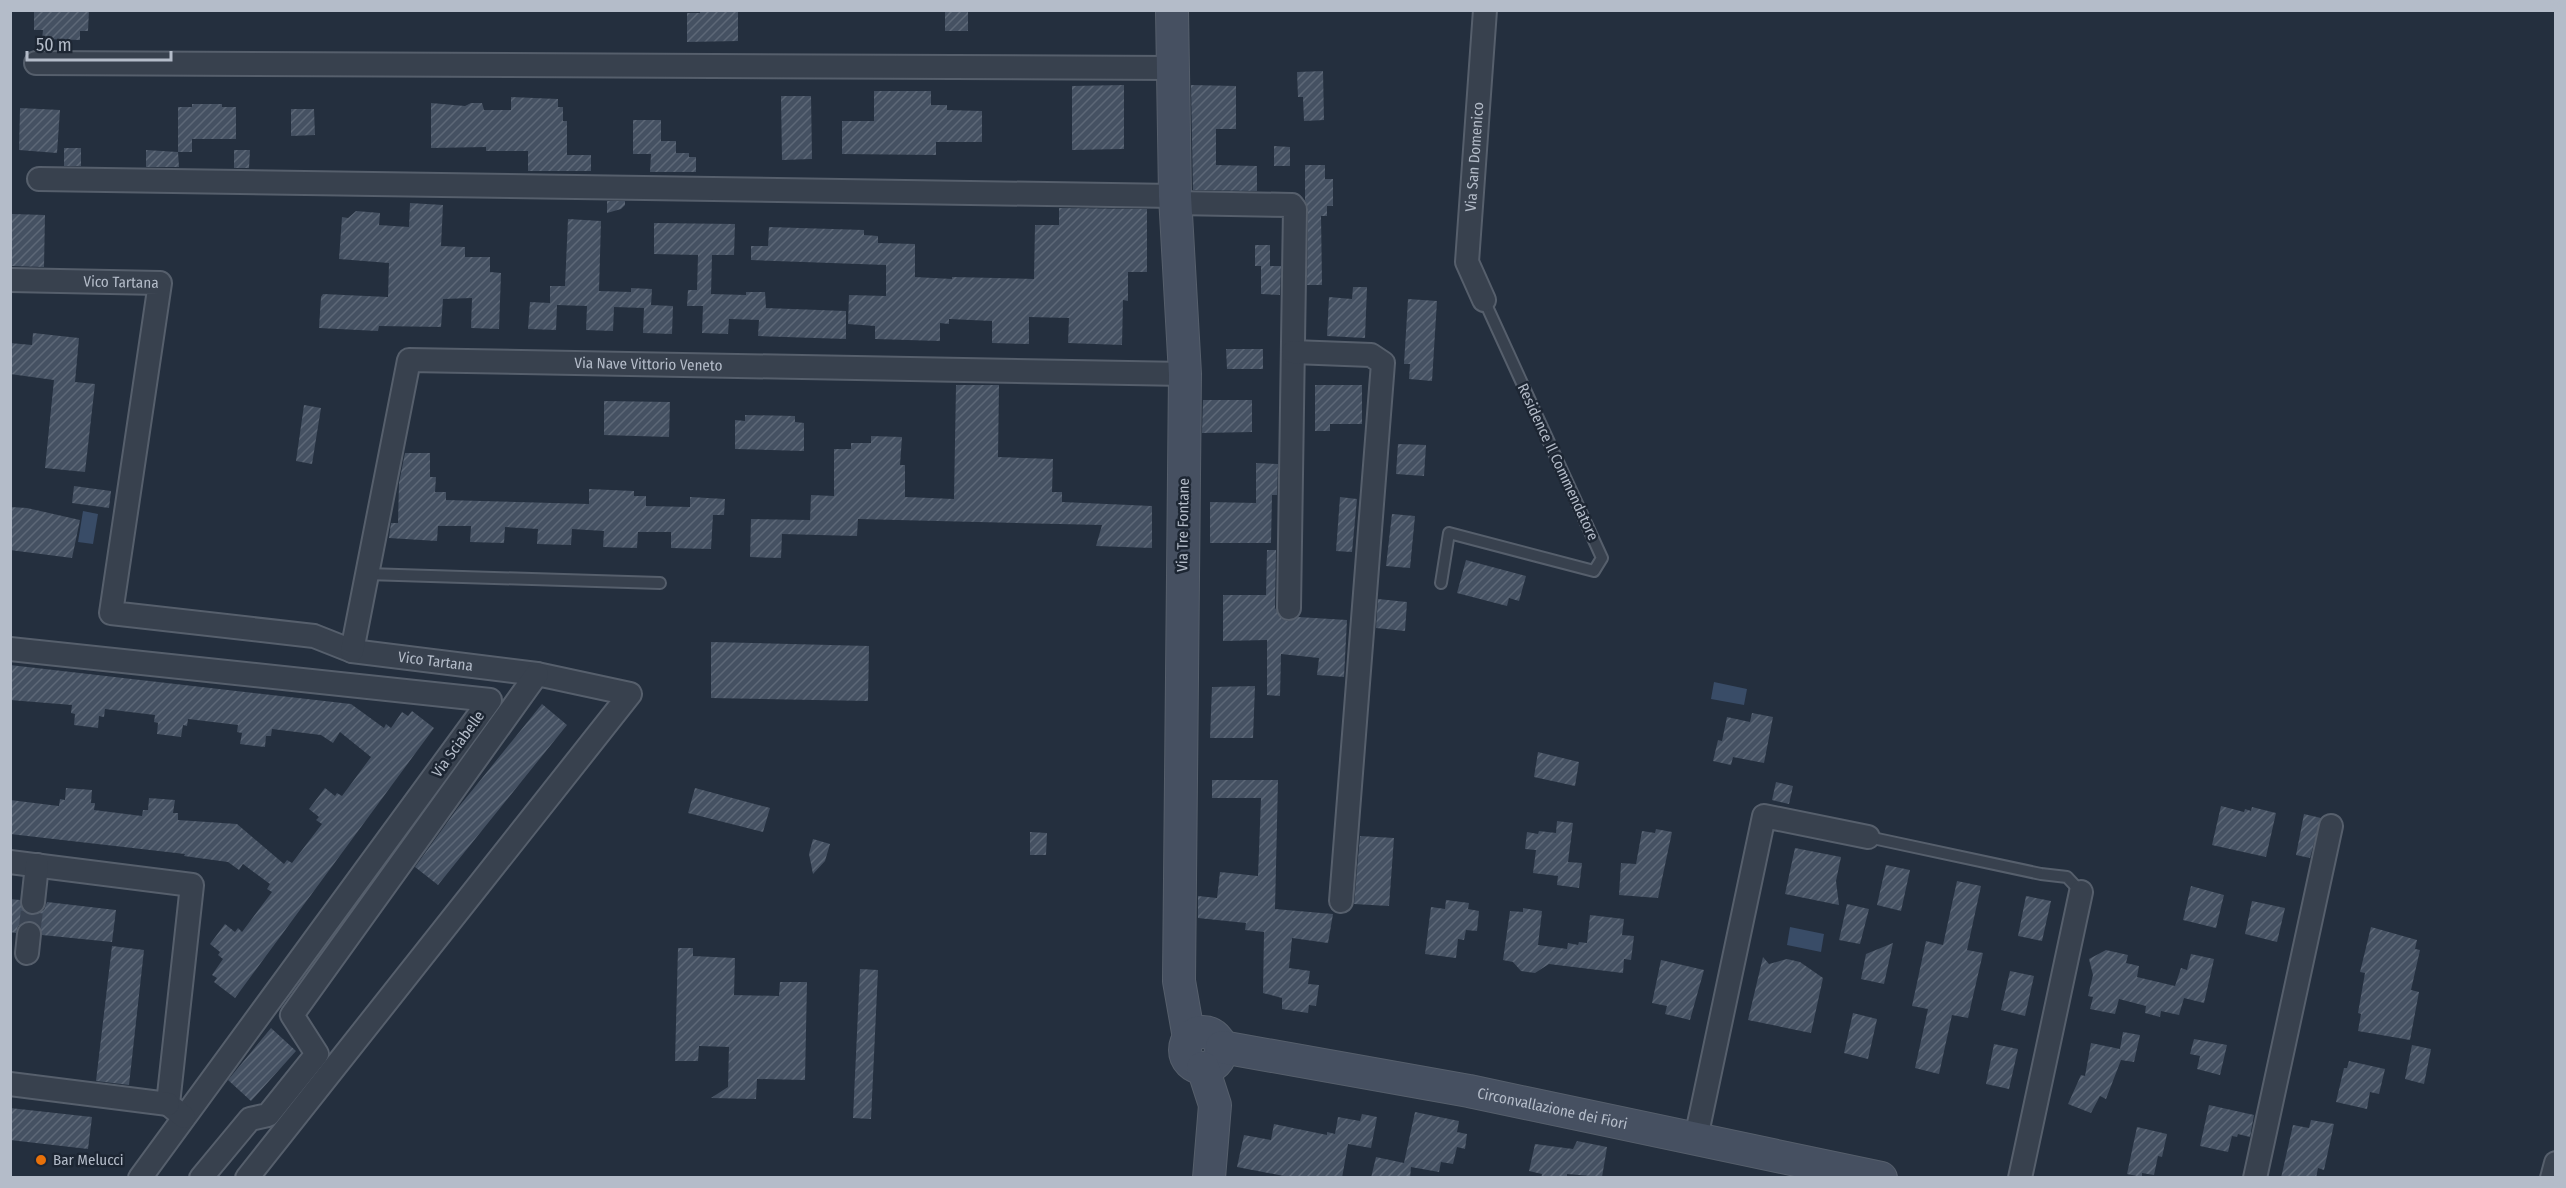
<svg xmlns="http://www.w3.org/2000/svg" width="2566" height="1188" viewBox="0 0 2566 1188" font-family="'Fira Sans Condensed',sans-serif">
	<defs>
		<pattern id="building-hatch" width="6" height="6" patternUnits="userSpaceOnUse" patternTransform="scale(1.5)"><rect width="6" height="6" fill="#455162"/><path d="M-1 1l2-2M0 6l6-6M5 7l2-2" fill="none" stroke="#5d6877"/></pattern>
	</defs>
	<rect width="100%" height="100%" fill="#242f3e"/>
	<path fill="#394c67" d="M83 511 98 514 93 544 78 542Z
		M1714 682 1747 689 1744 705 1711 699Z
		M1790 927 1824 934 1821 952 1787 945Z"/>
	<path fill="url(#building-hatch)" d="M34 10H89L88 31H80V40L42 39 43 30H34Z
		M700 10H738V41L687 42V13H700Z
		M945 10H968V31H945Z
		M1323 71 1324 120 1304 121 1303 97H1298L1297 72Z
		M1124 85V149L1072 150V86Z
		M1191 85 1236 86V129H1216V165L1257 166V191L1193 190Z
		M874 91H931V105H947V110L982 111V142H936V155L842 154V121H874Z
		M781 96H811L812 159 782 160Z
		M511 97 558 99V107H563V121H567V155H591V171H528V151H486V147L431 148V103L465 106 471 103H482L484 110H511Z
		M192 104H222V107H236V139H192V152H178V107H192Z
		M20 108 60 110 57 153 19 150Z
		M291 109H314L315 135 291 136Z
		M633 120H661V141H676V153H689V157H696V172H650L651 154H633Z
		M1274 146 1290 147V166H1274Z
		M64 148H81V166H64Z
		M146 150 178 152 179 167H146Z
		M234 150H250L249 168H234Z
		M1305 165H1325V179H1333V206H1327V216H1321L1322 285H1307L1308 209 1305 200Z
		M607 201H625V205L621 209 607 213Z
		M410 203 443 205 441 246 465 247V257H490V272L501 273 499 329 471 328 472 298 443 299 441 327 379 326 378 331 319 328 321 297 323 294 388 297 389 263 339 259 342 217 348 218 356 211 380 213 379 225 409 227Z
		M1059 208 1147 209V272H1128V301L1123 300 1122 345 1068 343 1069 318 1029 317V344L992 343V321L949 319V324L940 323V341L875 339V326L848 324 849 295 886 296V265L751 260V246H768L769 227 864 230V235L878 236V243L915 244V277L952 279V277L1034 279 1035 225H1059Z
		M12 214 45 215 44 267 11 266Z
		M568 219 601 221 599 291 631 292V288L652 289 651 305 673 306 672 334 643 333 644 308 614 307 613 331 586 330 587 306 557 305 556 330 528 329 530 302 550 303V286H565Z
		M654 223 735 224 734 255H712L711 294 746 295V292H765L766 308 846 311V339L758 336 759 320 729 319 728 334 702 333 703 306H687L688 290H697L698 255 654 254Z
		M1255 245H1270V266H1281L1280 295 1261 294V266H1255Z
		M1353 287H1367L1365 338 1327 336 1329 297 1352 299Z
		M1408 299 1437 301 1432 381 1409 379 1410 364H1404Z
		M33 333 79 338 75 382 95 384 85 472 45 468 54 380 10 374V343L32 345Z
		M1226 349H1263V369H1227Z
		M956 385H999L998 457 1053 459 1052 492H1062V502L1152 506V548L1096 546 1102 525 858 519 857 536 782 534 781 558 750 557 751 519 810 520 811 495 834 496V449H851V443H871V436L902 437 900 465H905V497L954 499Z
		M1315 385H1362V424H1330V431H1315Z
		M1203 400H1252V432L1202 433Z
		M604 401 670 402 669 437 604 435Z
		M304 405 321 408 312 464 296 461Z
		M745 415 795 416V422L804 423V451L735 449V420L745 421Z
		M1398 444 1426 445 1424 476 1396 474Z
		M405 453H430V477H436L435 492H446V500L589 504V489L634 491V496H646V506L690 507V497L725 499 724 515H713L711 549 671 548V532H638L637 548 603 547 604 531 572 529 571 545 537 544 538 529 505 527 504 543 470 542 471 526H438L437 541 389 538 391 523H398L399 483Z
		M1256 463 1278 464 1277 495H1272L1271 543H1210V502L1256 503Z
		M74 486 111 491 109 508 72 503Z
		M1340 497 1357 499 1352 552 1336 551Z
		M10 507 27 508 80 520 72 558 10 550Z
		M1392 514 1415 516 1410 568 1386 566Z
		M1267 550H1276L1275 608 1282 619 1289 621 1298 617 1347 620 1344 677 1317 675 1319 658 1281 654 1280 696 1267 695V640L1223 641V595H1266Z
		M1466 560 1526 576 1519 601 1509 598 1507 606 1457 593Z
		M1378 599 1407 602 1405 631 1376 628Z
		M711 642 869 646 868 701 711 698Z
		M10 665 351 704 384 728 386 724 391 728 402 712 408 716 412 711 434 728 235 998 214 982 217 978 212 975 223 959 218 955 220 952 210 944 225 924 235 932 238 928 242 932 272 892 267 889 270 884 243 864 239 870 228 862 184 856 185 854 10 834V800L59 806 60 799 65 800 66 788 92 790 91 803H95L94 810 142 816 143 810H148L149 798 175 800 173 813H178V820L237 824 284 864 287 860 292 863 322 824 316 820 319 817 309 809 325 788 335 796 337 793 342 796 371 757 340 732 333 743 321 735 272 729 271 736H266L265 747 240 744 242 733 237 732 238 725 188 719 187 726 183 725 181 737 157 734 158 723 154 722 155 715 105 709 104 717 99 716 98 728 74 725 75 714 71 713 72 705 10 700Z
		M1255 686 1253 738H1210L1212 687Z
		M542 704 567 725 438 885 415 867 457 809Z
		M1752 713 1773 717 1764 763 1733 757 1731 765 1713 761 1718 740 1722 741 1727 717 1750 722Z
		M1538 752 1579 762 1575 786 1534 777Z
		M1212 780H1278L1275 909 1333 914 1328 943 1292 938 1289 968 1310 971 1308 984 1319 985 1316 1006 1309 1005 1308 1013 1282 1009V998L1263 993 1264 932 1245 930 1246 923 1198 918V896L1217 898 1220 872 1258 876 1261 798H1212Z
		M1776 782 1793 786 1789 804 1772 800Z
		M695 788 770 808 763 832 688 813Z
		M2221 806 2244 812 2245 809 2251 811 2252 807 2276 813 2266 857 2212 845Z
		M2304 814 2321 818 2310 858 2296 855Z
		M1557 821 1573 823 1568 862 1582 863 1579 888 1557 885 1558 876 1533 873 1536 850 1525 849 1527 832 1538 834 1539 831 1556 833Z
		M1656 829 1672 832 1658 898 1619 895 1621 863 1636 864 1642 831 1655 833Z
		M1030 832 1047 833 1046 855H1030Z
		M1360 836 1394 838 1389 906 1354 904Z
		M813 839 830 844 825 861 813 874 809 854Z
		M1795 848 1841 857 1836 881 1839 905 1785 894Z
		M1886 865 1910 870 1901 911 1877 905Z
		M1957 881 1981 886 1967 950 1983 953 1968 1018 1952 1015 1939 1074 1915 1068 1928 1009 1912 1006 1926 941 1943 945Z
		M2191 886 2224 895 2216 928 2183 920Z
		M2026 896 2051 901 2042 941 2018 936Z
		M10 899 20 900 25 912 32 915 44 910 47 902 116 910 112 942 42 935 37 923 30 921 18 926 16 933 10 932Z
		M1446 900 1469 903 1468 909 1479 911 1477 931 1466 930 1464 940 1458 939 1456 958 1425 954 1431 907 1445 909Z
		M2252 901 2285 908 2277 942 2245 934Z
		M1847 904 1869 909 1860 944 1839 940Z
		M1523 908 1542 911 1538 945 1567 949 1568 943 1578 945 1579 942 1587 943 1590 915 1624 919 1622 935 1634 936 1631 960 1624 959 1623 973 1549 964 1535 973 1521 971 1513 962 1503 960 1510 911 1523 912Z
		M2371 927 2417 940 2415 949 2420 950 2411 990 2419 992 2410 1040 2358 1031 2361 1014 2358 1013 2365 973 2360 972Z
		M1893 943 1884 984 1861 979 1866 954Z
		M112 946 144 950 129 1085 96 1081Z
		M678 948H693V956L735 958 734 995 779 996 780 982H807L805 1080 757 1079 756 1099 711 1098 728 1087 729 1047 699 1046 698 1061H675Z
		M2106 950 2128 955 2126 963 2139 966 2137 977 2175 986 2181 968 2187 970 2191 954 2214 959 2204 1003 2184 998 2179 1015 2161 1011 2160 1017 2145 1013 2146 1006 2119 999 2115 1014 2090 1009 2093 997 2088 996 2093 975 2089 959Z
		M1763 957 1769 964 1787 959 1800 962 1823 978 1811 1033 1748 1020Z
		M1661 960 1704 970 1690 1020 1665 1014 1667 1006 1652 1003Z
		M860 969 878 970 871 1119 853 1118Z
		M2010 971 2034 976 2025 1016 2001 1010Z
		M1853 1013 1877 1019 1868 1059 1844 1053Z
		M271 1028 296 1051 251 1101 228 1080Z
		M2123 1032 2140 1035 2134 1062 2121 1060 2106 1099 2100 1096 2091 1113 2068 1104 2081 1075 2085 1076 2091 1043 2120 1049Z
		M2194 1039 2227 1045 2220 1075 2197 1069 2200 1056 2190 1054Z
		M1994 1044 2018 1049 2009 1089 1986 1084Z
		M2412 1045 2431 1049 2424 1084 2405 1079Z
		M2349 1061 2385 1069 2379 1094 2370 1092 2367 1109 2336 1102 2344 1068H2347Z
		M2209 1105 2254 1115 2250 1137 2238 1134 2237 1137 2232 1136 2228 1152 2200 1146Z
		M10 1108 92 1117 88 1149 10 1140Z
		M1415 1112 1459 1121 1457 1132 1467 1134 1465 1149 1457 1147 1453 1164 1441 1162 1439 1172 1411 1167 1410 1178H1371L1376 1157 1404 1163Z
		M1362 1114 1377 1117 1371 1148 1348 1144 1342 1178H1294L1237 1167 1244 1135 1271 1140 1274 1124 1327 1135V1132L1335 1134 1338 1117 1360 1121Z
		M2311 1120 2334 1124 2324 1170 2318 1168 2316 1178H2281L2293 1125 2309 1128Z
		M2137 1127 2167 1134 2162 1157 2158 1156 2154 1175 2142 1173V1177L2127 1174Z
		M1577 1141 1607 1147 1602 1177 1567 1174V1178H1541L1542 1174 1529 1171 1535 1144 1573 1149Z"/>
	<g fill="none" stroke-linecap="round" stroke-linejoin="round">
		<path stroke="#3a4453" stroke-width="22" stroke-dasharray="22 11" stroke-linecap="butt" d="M29 934 33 902"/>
		<defs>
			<path id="lane" d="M367 574 660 583
				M1441 583 1449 533 1594 571 1602 558 1484 300
				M1868 837 2041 874 2067 877 2081 892"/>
			<g id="street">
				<path d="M36 63 1172 68"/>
				<path d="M39 179 1175 196"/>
				<path d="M1175 203 1292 205 1295 209 1289 608"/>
				<path id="s1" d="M10 280 160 283 111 613 314 636 352 651 537 674 630 694 247 1178"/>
				<path id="s2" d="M1484 300 1467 262 1485 10"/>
				<path d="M1293 352 1371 355 1383 363 1341 901"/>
				<path d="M10 649 490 700 140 1178"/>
				<path id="s3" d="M352 651 409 360 1185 374"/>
				<path d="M10 862 192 885 168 1104 184 1117"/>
				<path d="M33 902 37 865"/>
				<path d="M27 953 29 934"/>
				<path d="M10 1084 168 1104"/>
				<path d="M1696 1138 1764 816 1868 837"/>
				<path d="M201 1178 250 1119 268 1115 317 1054 292 1015 537 674"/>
				<path d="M2020 1178 2081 892"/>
				<path d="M2255 1178 2331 826"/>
				<path d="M2552 1178 2556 1163"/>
			</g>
			<g id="secondary">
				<path d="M1172 10 1175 196 1185 374 1179 981 1189 1038"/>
				<circle cx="1203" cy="1050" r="18"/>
				<path id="s4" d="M1222 1047 1469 1091 1881 1178"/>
				<path d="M1203 1068 1215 1105 1209 1178"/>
			</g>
		</defs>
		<use href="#lane" stroke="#565f6c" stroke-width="14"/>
		<use href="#street" stroke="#565f6c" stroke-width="26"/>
		<use href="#secondary" stroke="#565f6c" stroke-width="34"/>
		<use href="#lane" stroke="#38414e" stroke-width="10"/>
		<use href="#street" stroke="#38414e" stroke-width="22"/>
		<use href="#secondary" stroke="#465061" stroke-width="32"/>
	</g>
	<circle fill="#e8710a" stroke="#1d2633" stroke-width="2" cx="41" cy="1160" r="6"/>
	<g text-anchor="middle" stroke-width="5" stroke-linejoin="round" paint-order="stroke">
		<g font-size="15" fill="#b4bcc9" stroke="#1d2633">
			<text dy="5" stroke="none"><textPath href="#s2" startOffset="147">Via San Domenico</textPath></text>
			<text dy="5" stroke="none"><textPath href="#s1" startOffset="111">Vico Tartana</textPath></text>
			<text dy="5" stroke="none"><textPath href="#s3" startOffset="536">Via Nave Vittorio Veneto</textPath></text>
			<text transform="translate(1558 462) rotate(65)" y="5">Residence Il Commendatore</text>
			<text transform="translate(1183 525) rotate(-89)" y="5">Via Tre Fontane</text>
			<text dy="5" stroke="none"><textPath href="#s1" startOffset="813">Vico Tartana</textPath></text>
			<text transform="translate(458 744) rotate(-54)" y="5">Via Sciabelle</text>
			<text dy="5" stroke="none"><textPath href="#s4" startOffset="336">Circonvallazione dei Fiori</textPath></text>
		</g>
		<g font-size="15" fill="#b4bcc9" stroke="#1d2633" text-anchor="start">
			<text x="53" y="1165">Bar Melucci</text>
		</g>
	</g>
	<rect width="2566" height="1188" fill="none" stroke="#b4bcc9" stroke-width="24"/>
	<path d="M27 51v9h144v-9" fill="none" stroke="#b4bcc9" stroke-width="3"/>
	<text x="36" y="51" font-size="18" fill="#b4bcc9" stroke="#1d2633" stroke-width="4.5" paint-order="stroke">50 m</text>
</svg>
